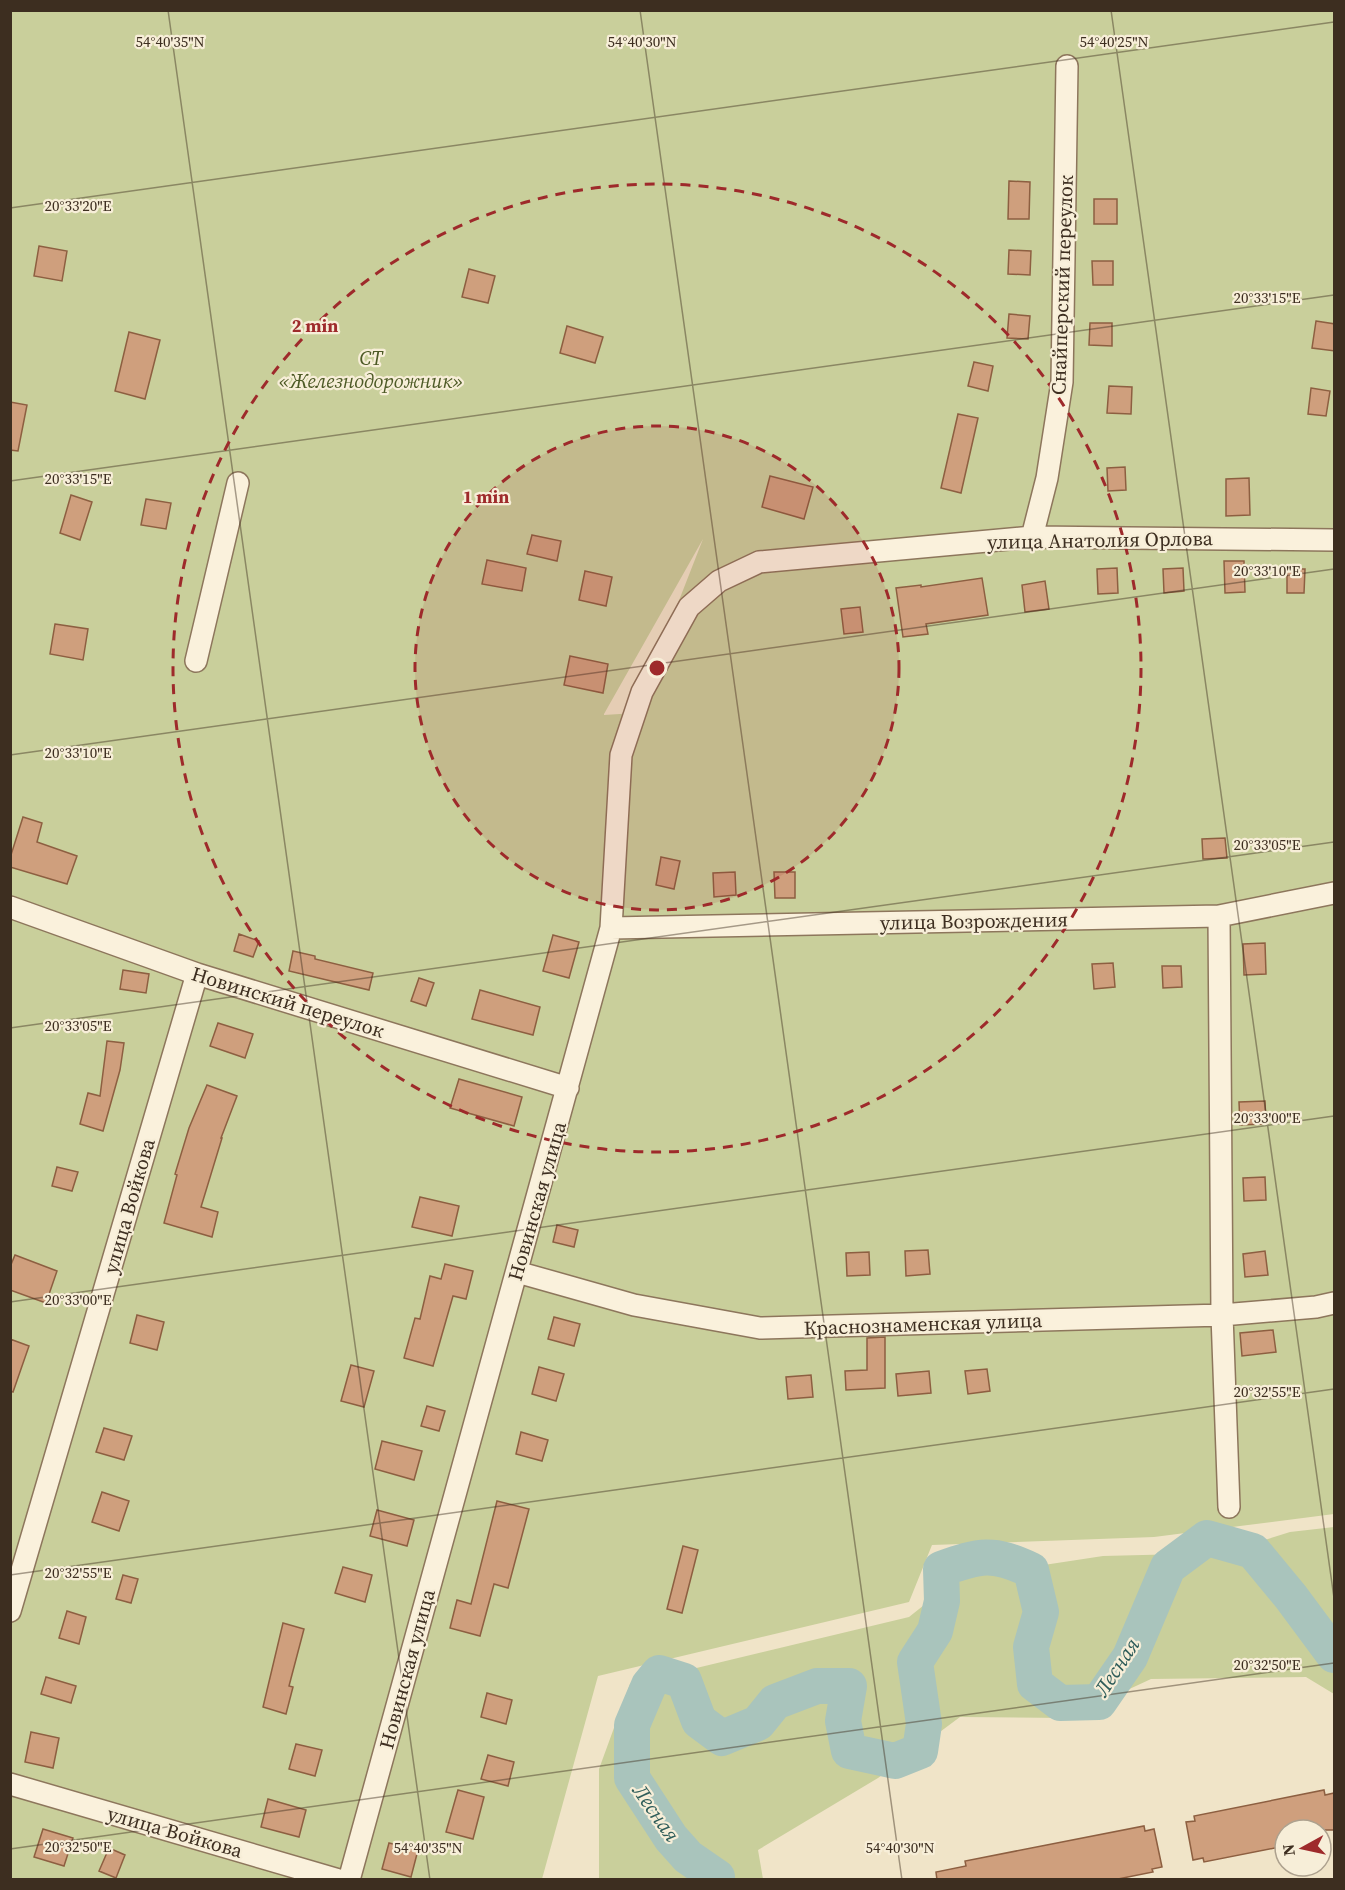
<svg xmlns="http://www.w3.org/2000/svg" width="1345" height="1890" viewBox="0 0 1345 1890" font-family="'Source Serif 4',serif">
	<rect width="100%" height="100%" fill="#f0e4c8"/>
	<path fill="#c9cf9b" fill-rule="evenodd" d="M11 11H1334V1514L1154 1537 932 1545 909 1602 598 1676 542 1879H11ZM703 539 635 713 604 715V714Z
		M1334 1527V1694L1306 1677 1151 1679 1067 1718 960 1717 878 1778 758 1850 763 1879H599V1769L630 1684 909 1617 958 1578 1103 1556 1223 1553 1290 1532Z"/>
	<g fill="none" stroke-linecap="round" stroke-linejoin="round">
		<path stroke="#a9c4bc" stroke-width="36" d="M716 1880 717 1877 688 1857 671 1838 632 1778V1725L649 1685 659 1673 684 1681 699 1721 722 1738 758 1723 775 1702 817 1686H849L843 1721 849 1751 895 1761 920 1751 924 1724 915 1662 935 1631 942 1601 941 1569C981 1555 992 1552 1031 1570L1041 1612 1031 1647 1035 1684 1060 1703 1099 1702 1130 1657 1168 1567 1207 1538 1253 1551 1291 1597 1334 1655"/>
	</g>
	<path fill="#cf9f7d" stroke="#8d5f41" stroke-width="1.5" d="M1009 181 1030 182 1029 219H1008Z
		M1094 199H1117V224H1094Z
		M39 246 67 251 62 281 34 276Z
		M1009 250 1031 251 1030 275 1008 274Z
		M1092 261H1113V285H1093Z
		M469 269 495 276 488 303 462 297Z
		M1009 314 1030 316 1028 339 1007 338Z
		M1316 321 1335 324V351L1312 348Z
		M1090 323H1112V346L1089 345Z
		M567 326 603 337 595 363 560 353Z
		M129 332 160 340 145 399 115 391Z
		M974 362 993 366 988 391 968 386Z
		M1109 386 1132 387 1131 414 1107 413Z
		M1311 388 1330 391 1326 416 1308 414Z
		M10 402 27 405 18 451 10 450Z
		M958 414 978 418 961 493 941 488Z
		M1125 467 1126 490 1108 491 1107 468Z
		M770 476 813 487 804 519 762 507Z
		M1249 478 1250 515 1226 516V479Z
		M71 495 92 502 80 540 60 533Z
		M146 499 171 503 166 529 141 525Z
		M532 535 561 541 557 561 527 554Z
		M487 560 526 568 522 591 482 584Z
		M1224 561H1244L1245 592 1225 593Z
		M1117 568 1118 593 1098 594 1097 569Z
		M1183 568 1184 591 1164 593 1163 569Z
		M1287 569H1305L1304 593H1287Z
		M585 571 612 577 606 606 579 600Z
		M982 578 988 615 926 624 928 634 903 637 896 588 921 585V587Z
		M1045 581 1049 609 1025 612 1022 585Z
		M860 607 863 632 844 634 841 609Z
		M55 624 88 629 83 660 50 654Z
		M570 656 608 664 603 693 564 685Z
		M23 817 42 823 37 842 77 856 67 884 10 867V858Z
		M1225 838 1227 858 1203 859 1202 839Z
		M661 857 680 861 674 889 656 885Z
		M735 872 736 895 714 897 713 873Z
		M774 872H795V898H775Z
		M239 934 259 941 253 957 234 951Z
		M553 935 579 942 569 978 543 971Z
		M1265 943 1266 974 1244 975 1243 944Z
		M293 951 315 956V959L373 973 369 990 289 971Z
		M1113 963 1115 987 1094 989 1092 964Z
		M1162 966H1181L1182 987 1163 988Z
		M123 970 149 974 146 993 120 989Z
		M419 978 434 983 426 1006 411 1001Z
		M480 990 540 1007 533 1035 472 1019Z
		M218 1023 253 1034 245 1058 210 1046Z
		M107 1041 124 1043 120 1070 103 1131 80 1124 88 1093 100 1096Z
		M459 1079 522 1097 514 1126 450 1108Z
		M207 1085 237 1096 221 1138H222L201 1207 218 1212 212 1237 164 1223 177 1175 175 1174 189 1128Z
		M1265 1101 1266 1124 1240 1125 1239 1102Z
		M57 1167 78 1172 72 1191 52 1186Z
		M1265 1177 1266 1200 1244 1201 1243 1178Z
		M420 1197 459 1206 452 1236 412 1227Z
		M557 1225 578 1230 574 1247 553 1242Z
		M928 1250 930 1274 906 1276 905 1251Z
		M1265 1251 1268 1275 1245 1277 1243 1254Z
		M869 1252 870 1275 847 1276 846 1253Z
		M15 1255 57 1271 46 1303 10 1290V1267Z
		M445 1264 473 1271 466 1299 453 1296 433 1366 404 1358 415 1318 420 1319 430 1276 441 1279Z
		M137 1315 164 1322 157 1350 130 1343Z
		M554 1317 580 1324 574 1346 548 1339Z
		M1273 1330 1276 1352 1242 1356 1240 1333Z
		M885 1337V1388L846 1390 845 1371 867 1370V1338Z
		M10 1339 29 1346 13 1392 10 1391Z
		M351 1365 374 1371 364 1407 341 1401Z
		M539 1367 564 1374 556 1401 532 1394Z
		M987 1369 990 1391 968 1394 965 1371Z
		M929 1371 931 1393 898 1396 896 1374Z
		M811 1375 813 1397 788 1399 786 1377Z
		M427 1406 445 1411 439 1431 421 1426Z
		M104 1428 132 1436 124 1460 96 1452Z
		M521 1432 548 1440 542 1461 516 1454Z
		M382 1441 422 1451 414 1480 375 1469Z
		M102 1492 129 1501 119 1531 92 1522Z
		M497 1501 529 1509 508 1588 494 1584 480 1636 450 1628 457 1600 471 1604Z
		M377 1510 414 1520 407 1546 370 1536Z
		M683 1546 698 1550 682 1613 667 1609Z
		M343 1567 372 1575 365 1602 335 1593Z
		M123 1575 138 1579 131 1603 116 1599Z
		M67 1611 86 1617 79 1644 59 1638Z
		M283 1623 304 1629 289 1686 293 1687 286 1714 263 1707Z
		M46 1677 76 1686 71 1703 41 1694Z
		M487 1693 512 1700 506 1724 481 1717Z
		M31 1732 59 1738 53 1768 25 1762Z
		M296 1744 322 1750 315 1776 289 1769Z
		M488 1755 514 1762 508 1786 481 1779Z
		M458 1790 484 1797 473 1839 446 1832Z
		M1324 1790 1325 1795 1334 1793V1830H1285V1846L1204 1862 1203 1858 1193 1860 1186 1822 1195 1821 1194 1816Z
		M268 1799 306 1810 299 1837 261 1827Z
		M1144 1826 1145 1831 1154 1829 1162 1867 1152 1869 1153 1872 1113 1880H937L936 1872 966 1866 965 1861Z
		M43 1829 73 1838 64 1866 34 1857Z
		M389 1843 418 1850 411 1877 382 1869Z
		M109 1848 125 1855 116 1878 99 1871Z"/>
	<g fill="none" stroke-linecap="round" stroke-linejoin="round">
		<defs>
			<path id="minor" d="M1032 537 1047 478 1062 382 1067 66
				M196 661 238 483
				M10 907 197 974 568 1088
				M1219 916 1222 1315 1229 1507
				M611 928 1219 916 1334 893
				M517 1272 634 1305 760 1328 1222 1315 1316 1307 1334 1303
				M10 1611 197 974
				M10 1784 339 1880
				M349 1880 611 928 621 755 642 692 689 607 719 581 759 562 1032 537 1334 540"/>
		</defs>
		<use href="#minor" stroke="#8d765c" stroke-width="24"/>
		<use href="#minor" stroke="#faf1dc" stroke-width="21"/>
	</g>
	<path fill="none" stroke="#3d2e20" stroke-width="1.5" stroke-opacity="0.45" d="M168 10 430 1880M640 10 902 1880M1111 10 1334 1598M10 208 1334 22M10 481 1334 295M10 755 1334 569M10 1028 1334 842M10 1302 1334 1116M10 1575 1334 1389M10 1849 1334 1663"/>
	<circle cx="657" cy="668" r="242" fill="#9e2a2b" fill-opacity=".12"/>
	<g fill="none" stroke="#9e2a2b" stroke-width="3" stroke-dasharray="10 8">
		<circle cx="657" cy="668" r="242"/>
		<circle cx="657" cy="668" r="484"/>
	</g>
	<g text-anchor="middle" stroke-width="4.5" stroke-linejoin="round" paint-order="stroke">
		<g font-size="20" fill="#3d2e20" stroke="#f7eed8">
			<text transform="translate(1062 285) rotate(-88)" y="7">Снайперский переулок</text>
			<text transform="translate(1100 540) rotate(-1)" y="7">улица Анатолия Орлова</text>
			<text transform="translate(974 921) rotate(-1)" y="7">улица Возрождения</text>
			<text transform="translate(288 1002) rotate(17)" y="7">Новинский переулок</text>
			<text transform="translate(537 1201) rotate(-74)" y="7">Новинская улица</text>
			<text transform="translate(129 1206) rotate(-74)" y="7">улица Войкова</text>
			<text transform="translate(923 1324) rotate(-2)" y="7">Краснознаменская улица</text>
			<text transform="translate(407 1669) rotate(-75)" y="7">Новинская улица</text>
			<text transform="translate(175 1832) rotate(16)" y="7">улица Войкова</text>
		</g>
		<g font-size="20" font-style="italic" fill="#4d5a26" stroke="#f7eed8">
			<text x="371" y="365">СТ<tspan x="371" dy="23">«Железнодорожник»</tspan></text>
		</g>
		<g font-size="21" font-style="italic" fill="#2f5d5a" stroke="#f7eed8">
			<text transform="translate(1117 1667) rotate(-57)" y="7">Лесная</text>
			<text transform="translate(656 1813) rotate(55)" y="7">Лесная</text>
		</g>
	</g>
	<g font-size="15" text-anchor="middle" fill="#3d2e20" stroke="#f7eed8" stroke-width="4.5" stroke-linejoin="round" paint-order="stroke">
		<text x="170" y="47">54°40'35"N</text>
		<text x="642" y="47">54°40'30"N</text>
		<text x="1114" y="47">54°40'25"N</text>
		<text x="78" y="211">20°33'20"E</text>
		<text x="1267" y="303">20°33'15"E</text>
		<text x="78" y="484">20°33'15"E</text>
		<text x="1267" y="576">20°33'10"E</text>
		<text x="78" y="758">20°33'10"E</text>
		<text x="1267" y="850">20°33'05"E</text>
		<text x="78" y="1031">20°33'05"E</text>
		<text x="1267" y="1123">20°33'00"E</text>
		<text x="78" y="1305">20°33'00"E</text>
		<text x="1267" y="1397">20°32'55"E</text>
		<text x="78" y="1578">20°32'55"E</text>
		<text x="1267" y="1670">20°32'50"E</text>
		<text x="78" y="1852">20°32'50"E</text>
		<text x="428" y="1853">54°40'35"N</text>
		<text x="900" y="1853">54°40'30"N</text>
	</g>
	<circle cx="657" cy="668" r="9" fill="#9e2a2b" stroke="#f7eed8" stroke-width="3"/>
	<g font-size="18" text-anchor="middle" font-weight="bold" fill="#9e2a2b" stroke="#f7eed8" stroke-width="4.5" stroke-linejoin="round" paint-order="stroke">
		<text x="315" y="332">2 min</text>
		<text x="486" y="503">1 min</text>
	</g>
	<rect width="1345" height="1890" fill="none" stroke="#3d2e20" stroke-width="24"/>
	<g transform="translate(1303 1848) rotate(262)"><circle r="28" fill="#f7eed8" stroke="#ada18e" stroke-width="1.5"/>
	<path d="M0-4.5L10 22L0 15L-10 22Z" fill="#9e2a2b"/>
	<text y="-9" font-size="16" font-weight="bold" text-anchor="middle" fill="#3d2e20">N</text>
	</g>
</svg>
